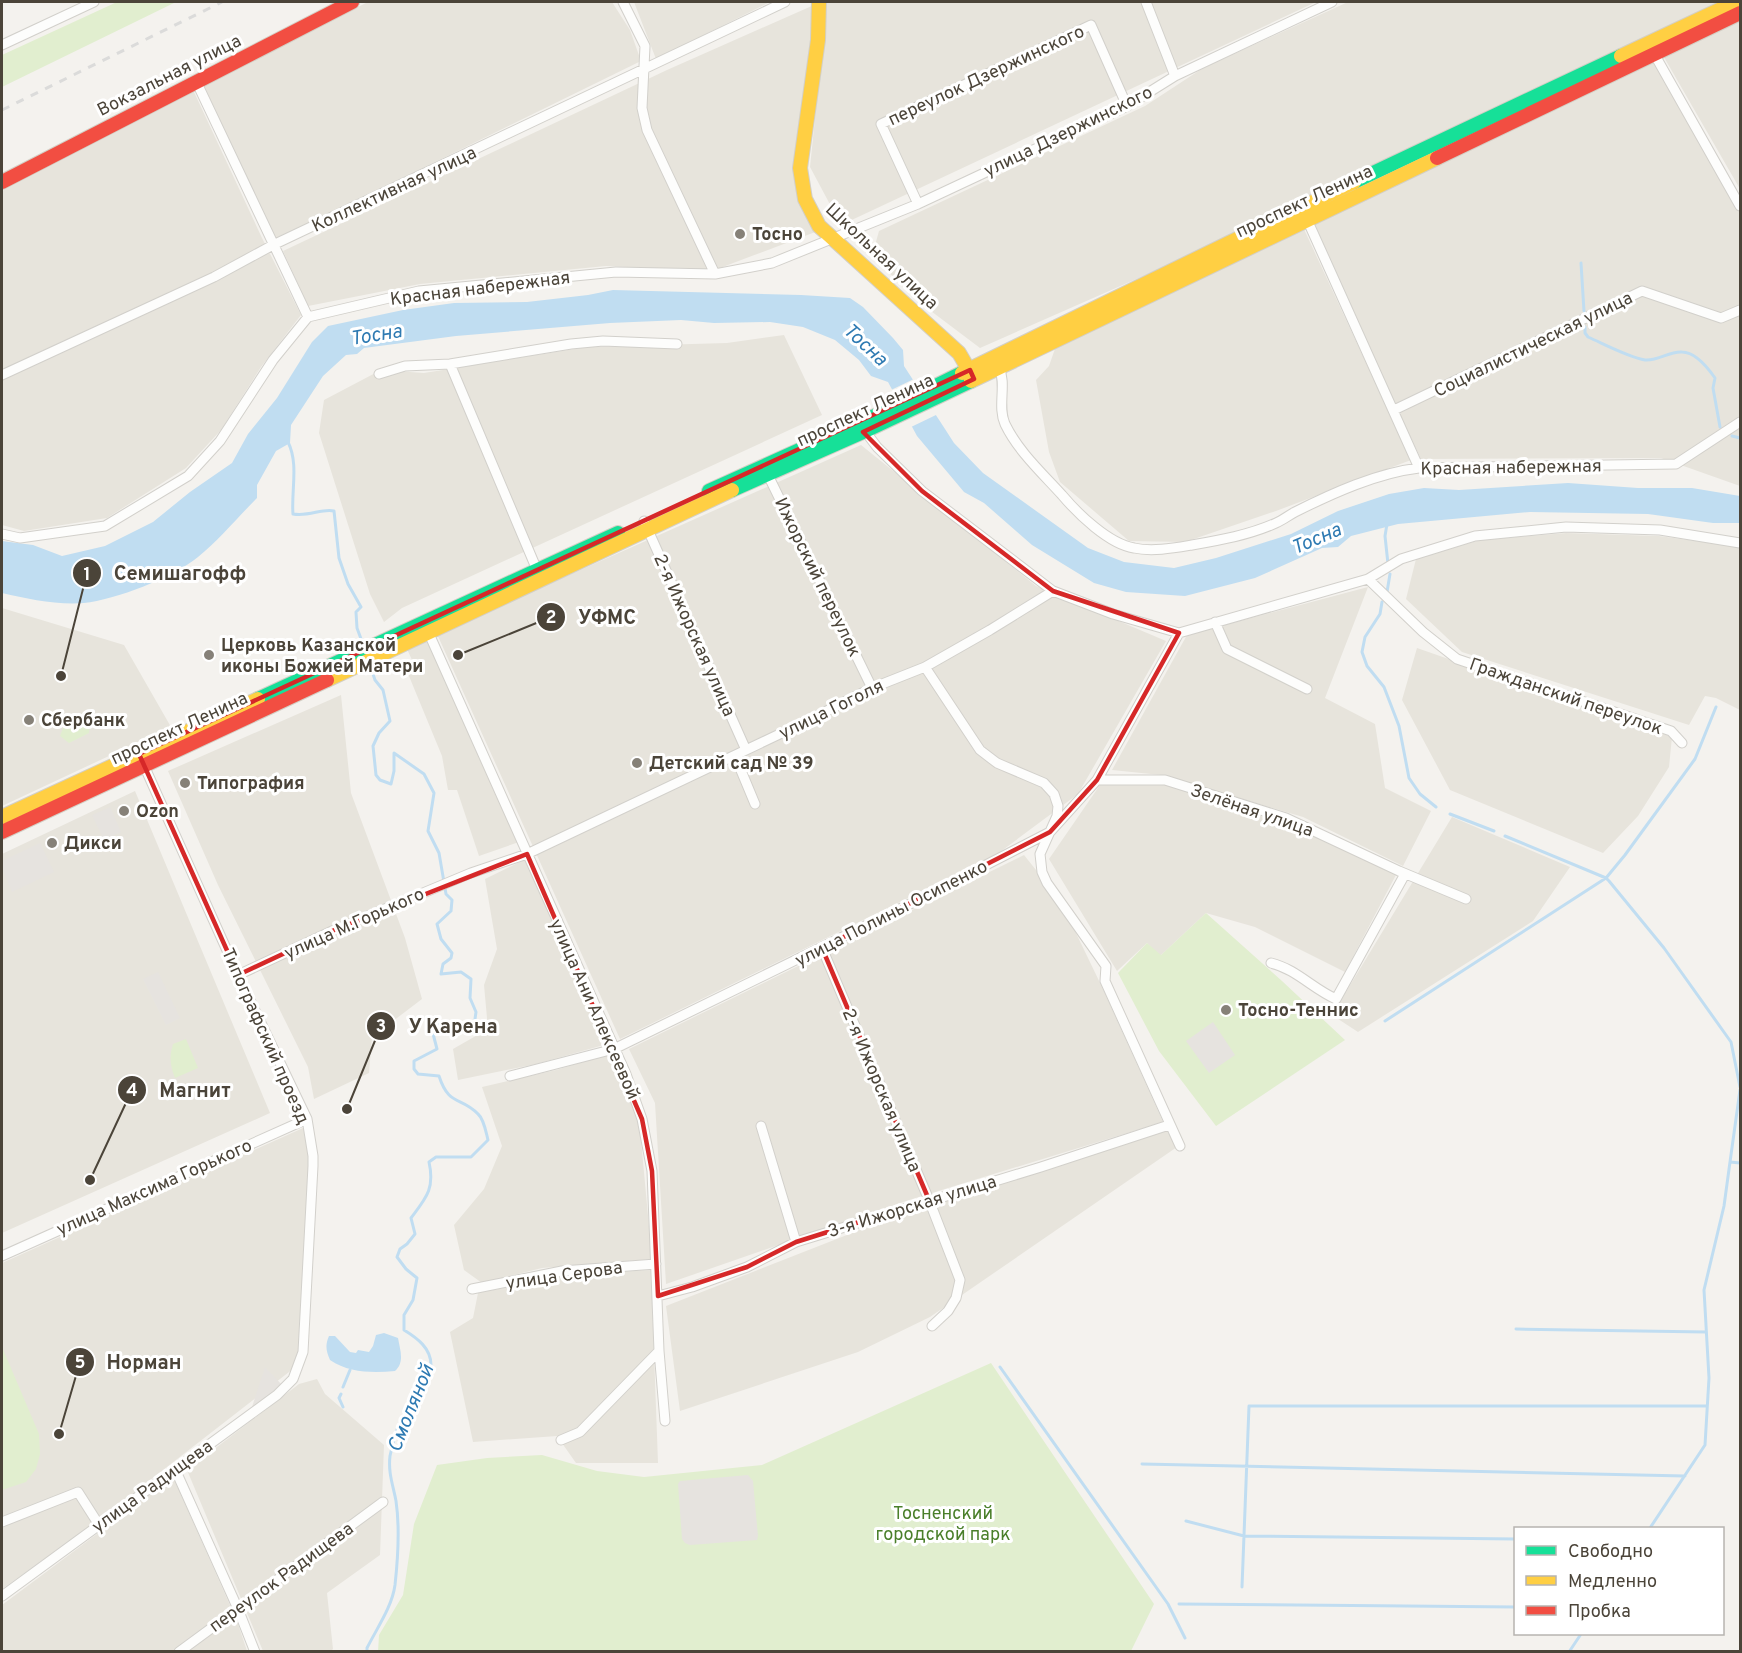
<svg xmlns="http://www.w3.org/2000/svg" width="1742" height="1653" viewBox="0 0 1742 1653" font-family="Overpass,sans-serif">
	<rect width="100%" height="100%" fill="#f4f2ee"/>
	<path fill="#e7e4dc" d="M368 2H612L630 30 641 61 276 240 203 84Z
		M634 2H770L656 59Z
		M827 2H1316L841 225 810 167Z
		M1348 2H1724L1243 232 980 348 919 302 872 256 879 231 1145 106 1203 68Z
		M814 5 797 165 818 231 712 271 606 266 420 284 308 306 283 251 667 70Z
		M1740 16V189L1661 52Z
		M1656 62 1740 211V486L1661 458 1421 459 1309 222Z
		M194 92 262 238 301 315 261 367 221 430 186 468 107 518 24 531 2 525V191Z
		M1303 227 1411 460 1276 511 1185 542 1129 541 1060 482 1049 452 1036 380 1049 366 1057 343Z
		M784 335 822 415 402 608 384 622 370 594 319 433 324 400 381 370 424 373 587 347 727 343Z
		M861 445 1036 586 1166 641 1078 794 996 855 620 1039 437 634Z
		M1566 533 1659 536 1740 547V710L1716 698 1705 696 1689 725 1462 652 1406 599 1416 559 1480 540Z
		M1368 587 1325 698 1375 724 1385 788 1431 811 1403 866 1303 817 1161 775 1112 770 1187 635Z
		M2 608 124 645 171 727 2 806Z
		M430 639 519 842 479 856 457 790H448L442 756 404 664 412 660 407 649Z
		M1417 648 1672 737 1669 767 1638 816 1603 853 1450 790 1402 700Z
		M341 695 351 793 405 938 422 999 372 1037 369 1073 314 1099 308 1067 218 885 168 771Z
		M1164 784 1284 823 1397 873 1345 972 1255 927 1206 913 1160 956 1147 943 1117 971 1049 859 1100 785Z
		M135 791 270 1113 2 1233V854Z
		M1452 817 1570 867 1533 921 1358 1032 1332 1015Z
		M1024 855 1060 900 1102 987 1163 1122 906 1201 666 1284 655 1103 629 1049Z
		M526 859 611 1043 536 1064 458 1080 453 1049 488 1029 484 985 497 949 485 879Z
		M617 1052 640 1129 652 1259 542 1268 482 1283 464 1270 454 1225 484 1189 502 1146 482 1087 556 1070Z
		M303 1128 309 1158 298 1365 91 1526 2 1589V1263Z
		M1167 1131 1177 1147 930 1317 858 1352 680 1411 666 1306 921 1206Z
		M651 1270 658 1463H576L557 1436 473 1442 450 1332 473 1318 478 1293 569 1275Z
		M317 1379 325 1394 384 1445 380 1555 327 1593 333 1649 330 1652 263 1651 187 1470 299 1384Z
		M173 1477 237 1621 247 1651 2 1652V1605Z"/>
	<path fill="#e1eecf" d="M117 2H176L2 87V55Z
		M80 720 90 724 89 733 69 743 60 736 63 728Z
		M1206 913 1282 981 1345 1040 1216 1126 1159 1051 1118 973 1147 943 1161 955Z
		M186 1039 198 1068 175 1078C170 1065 169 1057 173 1044Z
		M2 1347 39 1434 40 1454 36 1469 26 1482 2 1490Z
		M991 1363 1154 1604 1131 1651 378 1652 379 1635 403 1595 414 1524 437 1465 487 1458 542 1455 597 1471 644 1477 762 1465Z"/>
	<path fill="#e6e3df" d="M110 807 121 832 104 840 92 815Z
		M40 843 54 872 12 892 2 868V861Z
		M158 972 180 1018 166 1025 143 979Z
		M1213 1022 1235 1055 1209 1073 1186 1041Z
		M265 1367 282 1385 251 1410Z
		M748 1475 753 1481 758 1536 757 1540 690 1545 685 1543 682 1539 678 1484 680 1481Z"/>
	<path fill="#c0ddf1" d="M613 290 801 295 850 298 863 307 893 338 903 350 904 366 945 429 954 443 983 473 1088 548 1124 562 1174 568 1216 558 1291 534 1338 511 1389 494 1424 488 1459 490 1568 483 1638 488H1692L1740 496V523H1713L1648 514 1530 512 1398 524 1351 536 1338 547 1322 548 1255 578 1185 596 1126 592 1094 583 1032 545 984 503 964 492 917 436 888 382 871 376 859 360 835 340 803 327 770 322 714 323 681 320 610 323 456 336 364 348 357 354 346 355 323 376 291 425 290 443 276 451 257 485V498C238 517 219 540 198 557 174 577 115 600 84 603 56 605 28 599 2 593V541L33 545 62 556 105 546 153 522 190 492 232 463 248 434 277 398 312 342 328 326 403 310 454 303 527 302 588 295Z
		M384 1333 398 1338C400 1350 405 1362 395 1371 373 1373 349 1373 330 1360 326 1351 325 1345 329 1336H335L350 1352 356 1353 358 1350 369 1352 373 1346 376 1335Z"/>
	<path fill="#f4f2ee" d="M916 378 938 414 909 428 889 391Z"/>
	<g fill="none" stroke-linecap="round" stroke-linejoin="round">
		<path stroke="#c0ddf1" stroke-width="3" d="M1581 263 1584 311
			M1585 327V333L1588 337C1604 344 1628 357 1645 360 1659 361 1669 351 1682 352 1695 352 1708 368 1715 378L1713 388 1720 427
			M1732 436 1740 438
			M288 442C299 464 291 491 293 514 309 517 322 508 334 511L339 558 348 584 361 607 356 612 357 628 364 647
			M1387 524 1385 536 1388 564
			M1387 592 1390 574
			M1382 602 1380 614 1365 637 1362 652 1367 666 1384 687 1399 726 1409 778 1420 794 1436 807
			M1450 814 1494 831
			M1505 836 1606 878 1609 881 1664 948 1731 1042 1740 1087
			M1385 1021 1606 878 1625 855 1695 759 1716 707
			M1730 1162 1740 1090
			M1516 1329 1706 1332
			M1000 1367 1168 1604 1185 1638
			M343 1387 350 1370
			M341 1394 339 1398 343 1407
			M1142 1464 1685 1476
			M1186 1521 1244 1536 1516 1539
			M1650 1528 1705 1445 1709 1378 1704 1290 1724 1206 1730 1162 1740 1163
			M1242 1587 1249 1406H1707
			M1179 1604 1516 1607
			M367 1652V1648C377 1628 392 1607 395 1585 398 1558 400 1528 396 1501 393 1485 388 1473 390 1456 392 1447 395 1433 399 1425 404 1416 411 1408 416 1398 422 1386 420 1374 431 1365 431 1348 417 1338 404 1330V1315L413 1300 417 1278 406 1269 397 1257 400 1249 407 1244 415 1234 411 1218C426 1198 435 1189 429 1162L436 1157H471L488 1140C486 1132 484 1119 478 1114 461 1096 449 1107 439 1076L418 1074 414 1069V1061L437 1049 431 1026C447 1021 459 1029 474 1026L476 1012 470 998 471 979 461 972 441 974 443 964 451 958 452 953 441 939 437 924 451 911 452 900 446 894 439 853 428 831 434 793 424 774 394 753V771L391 784 380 780 376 775 373 746 379 733 390 721 383 690 375 680 370 665
			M1569 1652 1581 1634"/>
		<defs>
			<path id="street" d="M623 2 645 46 642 108 647 130 715 274
				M1146 2 1175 76
				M2 45 94 2
				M1652 50 1740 206
				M196 81 308 317
				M918 204 881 124 1091 25 1127 106
				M1305 215 1419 468
				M450 364 537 570
				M999 367C1007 385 997 406 1005 424 1018 451 1042 473 1062 495 1078 514 1109 544 1134 548 1152 552 1174 548 1192 545 1221 540 1249 535 1276 523 1283 520 1289 515 1295 512 1333 493 1377 473 1419 468L1676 464 1740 422
				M379 374 405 366 450 364 571 344 603 341 677 344
				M2 375 214 277 273 245 785 2
				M1394 410 1642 291 1721 318 1740 310
				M865 431 877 447 922 491 1053 591 1113 614 1179 633 1368 579 1401 559 1475 536 1566 527 1660 530 1740 543
				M766 471 872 688
				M644 521 746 750
				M2 534 20 538 105 526 188 476 220 441 273 360 308 317 419 291 616 272 715 274 772 263 918 204 1127 106 1175 76 1332 2
				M1368 579 1423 632 1457 659 1671 731 1682 743
				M1215 622 1227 649 1307 689
				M426 627 626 1074 642 1119 652 1171 659 1351 665 1421
				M925 667 980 750 997 763 1044 783 1054 794 1058 806 1057 816 1040 854 1042 872 1047 883 1106 966 1105 981 1180 1146
				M735 756 755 804
				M1097 780H1165L1286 818 1399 871 1466 899
				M822 948 929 1200 960 1280 956 1298 948 1311 932 1326
				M1271 963C1296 969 1313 989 1336 999L1405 874
				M238 975 332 931 471 873 527 854 807 721 872 688 925 667 990 630 1053 591
				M510 1076 614 1049 914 902 1050 832 1097 780 1179 633
				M761 1126 796 1242
				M2 1256 307 1119
				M472 1289 562 1271 656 1264
				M658 1296 692 1287 747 1267 796 1242 1041 1167 1169 1125
				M561 1440 580 1432 659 1351
				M175 1469 238 1609 255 1652
				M2 1522 78 1492 99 1525
				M2 1596 277 1395 293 1379 303 1352 313 1166V1156L307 1119 238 975 142 761
				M179 1652 383 1502"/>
			<path id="fast" d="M1354 182 1621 56
				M732 490 865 431 971 381
				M709 491 875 416 962 373
				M258 699 618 533"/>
			<path id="slow" d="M819 2 818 40 800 168 805 199 819 226 959 353 973 377
				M1621 56 1736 2
				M962 373 1354 182
				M971 381 1437 158
				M327 680 732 490
				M2 817 258 699"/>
			<path id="jam" d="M1437 158 1740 13
				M2 182 352 2
				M2 832 327 680"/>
		</defs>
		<use href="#street" stroke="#d2d0cb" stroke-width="11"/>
		<use href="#fast" stroke="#d3cfc5" stroke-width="16"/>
		<use href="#slow" stroke="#d3cfc5" stroke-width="16"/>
		<use href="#jam" stroke="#d3cfc5" stroke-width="16"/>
		<use href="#street" stroke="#fdfdfc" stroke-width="9"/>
		<use href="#fast" stroke="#16e098" stroke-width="14"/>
		<use href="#slow" stroke="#ffcf43" stroke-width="14"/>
		<use href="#jam" stroke="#f24e42" stroke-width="14"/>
		<path stroke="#dbdbda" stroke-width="3" stroke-dasharray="8 8" stroke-linecap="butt" d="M2 110 222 2"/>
	</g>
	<path fill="none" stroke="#d62828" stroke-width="4.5" stroke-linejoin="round" d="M970 370 974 379 863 432 922 491 1053 591 1179 633 1097 780 1050 832 822 948 929 1200 796 1242 747 1267 658 1296 652 1171 642 1119 527 854 332 931 238 975 139 754Z"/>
	<g fill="#868178" stroke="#fff" stroke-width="2">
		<circle cx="740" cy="234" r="6"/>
		<circle cx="209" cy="655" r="6"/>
		<circle cx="29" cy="720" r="6"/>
		<circle cx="637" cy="763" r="6"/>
		<circle cx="185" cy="783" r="6"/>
		<circle cx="124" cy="811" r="6"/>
		<circle cx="52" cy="843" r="6"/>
		<circle cx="1226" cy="1010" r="6"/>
	</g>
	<g text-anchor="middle" stroke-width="6" stroke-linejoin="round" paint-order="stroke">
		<g font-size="18" fill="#4b4439" stroke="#fff">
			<text transform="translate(169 75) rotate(-27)" y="6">Вокзальная улица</text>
			<text transform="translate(986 75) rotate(-25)" y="6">переулок Дзержинского</text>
			<text transform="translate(1068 131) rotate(-26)" y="6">улица Дзержинского</text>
			<text transform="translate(394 189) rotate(-25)" y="6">Коллективная улица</text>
			<text transform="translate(1304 201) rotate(-25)" y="6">проспект Ленина</text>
			<text transform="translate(882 256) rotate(43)" y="6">Школьная улица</text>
			<text transform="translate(480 288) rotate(-7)" y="6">Красная набережная</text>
			<text transform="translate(1533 344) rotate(-26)" y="6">Социалистическая улица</text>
			<text transform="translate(865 410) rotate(-25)" y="6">проспект Ленина</text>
			<text transform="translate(1511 467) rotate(-1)" y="6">Красная набережная</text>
			<text transform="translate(818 577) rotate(64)" y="6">Ижорский переулок</text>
			<text transform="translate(695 635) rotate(66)" y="6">2-я Ижорская улица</text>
			<text transform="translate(1566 696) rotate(19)" y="6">Гражданский переулок</text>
			<text transform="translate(831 709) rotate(-26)" y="6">улица Гоголя</text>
			<text transform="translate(179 728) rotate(-25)" y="6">проспект Ленина</text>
			<text transform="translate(1252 810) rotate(19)" y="6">Зелёная улица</text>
			<text transform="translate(891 913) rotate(-27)" y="6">улица Полины Осипенко</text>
			<text transform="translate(354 923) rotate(-24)" y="6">улица М.Горького</text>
			<text transform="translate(595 1009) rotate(66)" y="6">улица Ани Алексеевой</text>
			<text transform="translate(266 1036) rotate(66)" y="6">Типографский проезд</text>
			<text transform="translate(882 1090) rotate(67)" y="6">2-я Ижорская улица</text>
			<text transform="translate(154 1187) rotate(-24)" y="6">улица Максима Горького</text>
			<text transform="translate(912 1206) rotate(-17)" y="6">3-я Ижорская улица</text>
			<text transform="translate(564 1275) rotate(-8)" y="6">улица Серова</text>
			<text transform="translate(152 1486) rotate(-36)" y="6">улица Радищева</text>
			<text transform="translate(281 1577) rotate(-36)" y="6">переулок Радищева</text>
		</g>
		<g font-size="18" font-weight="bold" fill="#4b4439" stroke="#fff" text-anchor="start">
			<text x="752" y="240">Тосно</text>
			<text x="221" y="651">Церковь Казанской<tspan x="221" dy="21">иконы Божией Матери</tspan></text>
			<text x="41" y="726">Сбербанк</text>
			<text x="649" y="769">Детский сад № 39</text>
			<text x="197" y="789">Типография</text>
			<text x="136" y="817">Ozon</text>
			<text x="64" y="849">Дикси</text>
			<text x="1238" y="1016">Тосно-Теннис</text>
		</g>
		<g font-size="18" fill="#4a7f2a" stroke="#fff">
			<text x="943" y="1519">Тосненский<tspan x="943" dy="21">городской парк</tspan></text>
		</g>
		<g font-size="20" font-style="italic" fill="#2e7ab2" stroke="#fff">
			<text transform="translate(376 334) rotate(-9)" y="7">Тосна</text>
			<text transform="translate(866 344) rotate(43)" y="7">Тосна</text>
			<text transform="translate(1316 538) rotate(-23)" y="7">Тосна</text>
			<text transform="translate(410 1408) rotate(-68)" y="7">Смоляной</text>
		</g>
	</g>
	<path fill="none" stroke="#4b4439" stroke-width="2" d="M61 676L87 573M458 655L551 617M347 1109L381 1026M90 1180L132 1090M59 1434L80 1362"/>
	<g fill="#4b4439" stroke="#fff" stroke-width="2">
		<circle cx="61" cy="676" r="6"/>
		<circle cx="458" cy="655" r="6"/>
		<circle cx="347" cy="1109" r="6"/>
		<circle cx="90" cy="1180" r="6"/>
		<circle cx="59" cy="1434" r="6"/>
		<circle cx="87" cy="573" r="15"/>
		<circle cx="551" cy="617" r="15"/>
		<circle cx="381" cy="1026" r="15"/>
		<circle cx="132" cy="1090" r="15"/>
		<circle cx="80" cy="1362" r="15"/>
	</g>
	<g font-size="18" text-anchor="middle" font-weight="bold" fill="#fff">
		<text x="87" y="580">1</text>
		<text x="551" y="623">2</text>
		<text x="381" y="1032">3</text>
		<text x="132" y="1096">4</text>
		<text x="80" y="1368">5</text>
	</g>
	<g font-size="20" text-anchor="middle" font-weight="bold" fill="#4b4439" stroke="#fff" stroke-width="6" stroke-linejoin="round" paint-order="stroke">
		<text x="180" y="580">Семишагофф</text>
		<text x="607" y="624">УФМС</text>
		<text x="453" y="1033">У Карена</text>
		<text x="195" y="1097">Магнит</text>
		<text x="144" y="1369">Норман</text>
	</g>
	<rect width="1742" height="1653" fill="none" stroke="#4b4439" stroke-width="6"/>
	<rect x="1514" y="1527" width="210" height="108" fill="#ffffff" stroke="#b7b4b0" stroke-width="1.5"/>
	<rect x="1526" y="1546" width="30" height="9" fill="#16e098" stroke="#b7b4b0" stroke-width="1.5"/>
	<text x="1568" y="1557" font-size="18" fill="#4b4439">Свободно</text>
	<rect x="1526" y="1576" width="30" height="9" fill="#ffcf43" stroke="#b7b4b0" stroke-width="1.5"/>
	<text x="1568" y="1587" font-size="18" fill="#4b4439">Медленно</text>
	<rect x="1526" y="1606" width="30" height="9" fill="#f24e42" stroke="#b7b4b0" stroke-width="1.5"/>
	<text x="1568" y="1617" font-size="18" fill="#4b4439">Пробка</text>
</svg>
